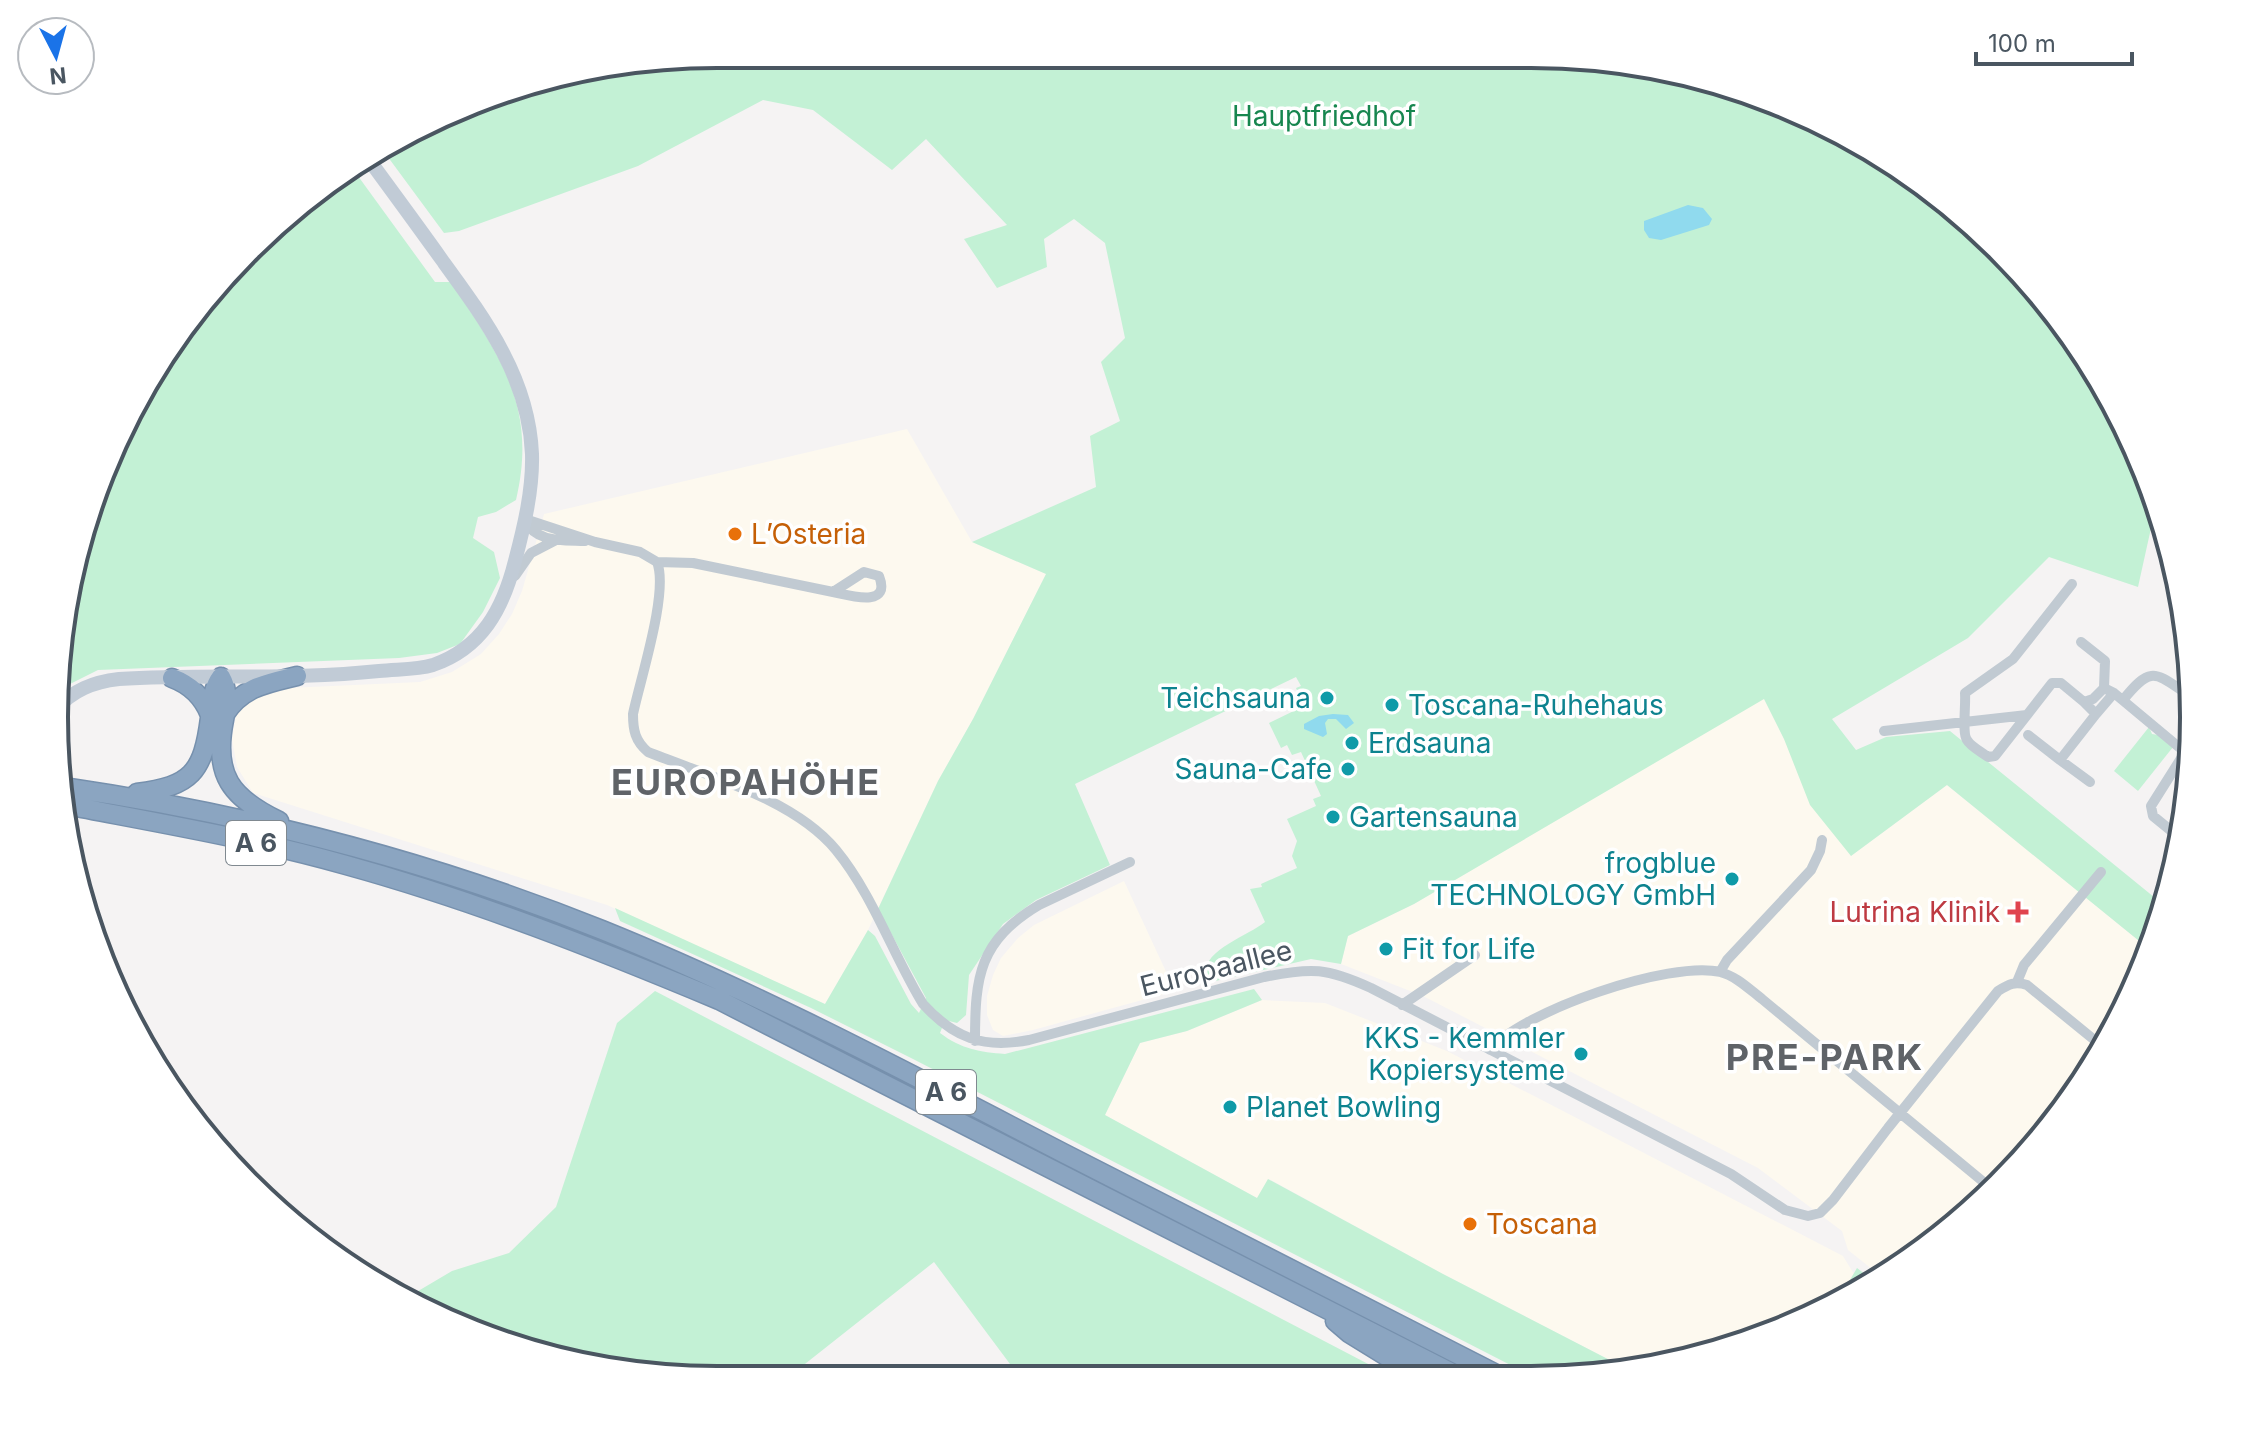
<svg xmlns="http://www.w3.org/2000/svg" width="2248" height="1434" viewBox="0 0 2248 1434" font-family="Inter,sans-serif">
	<rect width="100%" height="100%" fill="#f5f3f3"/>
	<path fill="#fdf9ef" d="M907 429 972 542 1046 574 973 719 938 781 868 930 825 1004 607 905 253 793 237 767 232 739 237 711 250 699 272 690 288 688 420 682 452 672 481 654 499 634 512 614 522 591 544 514Z
		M1764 698 1784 739 1851 856 1947 785 2149 949 2125 1011 2057 1121 1968 1216 1882 1277 1848 1250 1842 1231 1758 1168 1423 996 1341 964 1348 936 1414 904Z
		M1124 881 1175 991 1033 1030 1003 1036 993 1030 987 1015V996L993 975 1001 958 1018 938 1034 925Z
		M1262 1000 1325 1003 1447 1051 1843 1256 1854 1274 1837 1302 1703 1357 1629 1370 1443 1274 1269 1179 1257 1198 1105 1115 1140 1043 1187 1031Z"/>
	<path fill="#c3f1d5" d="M717 54 1617 60 1784 104 1935 191 2030 280 2105 386 2157 501 2138 587 2049 557 1968 638 1832 719 1856 750 1886 737 1950 731 2165 906 2149 949 1947 785 1851 856 1810 805 1784 739 1764 699 1414 904 1348 936 1341 964 1311 959 1211 982 1205 976C1202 950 1248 936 1265 922L1250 889 1262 887 1261 884 1297 868 1292 856 1297 841 1287 819 1316 806 1313 799 1321 796 1301 752 1292 755 1287 745 1281 748 1269 723 1304 706 1296 688 1301 686 1296 677 1075 784 1110 865 1036 900 1003 924 969 975 966 1015 957 1023 945 1020 940 1033C961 1049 980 1052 1005 1054L1254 989 1262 1000 1187 1031 1140 1043 1105 1115 1257 1198 1268 1179 1443 1274 1629 1370 1575 1379 1536 1378 913 1059 811 1008 620 921 615 908 825 1004 868 930 875 936 911 1004 919 1013 926 998 878 909 938 781 973 719 1046 574 972 542 1096 487 1090 436 1120 421 1101 362 1125 338 1105 243 1074 219 1044 239 1047 267 997 288 964 239 1007 225 926 139 892 170 813 110 763 100 638 166 459 231 444 233 382 149 504 89Z
		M350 165 435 282H451C500 356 538 407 516 500L496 512 478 517 473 538 494 552 500 578 483 612 460 644 437 653 399 658 98 670 58 690 89 503 191 313Z
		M2149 727 2152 734 2158 735 2173 747 2138 791 2114 771Z
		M655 991 1395 1378 1019 1376 934 1262 791 1375 631 1374 464 1330 408 1297 452 1271 509 1253 556 1207 617 1023Z
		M1857 1268 1875 1282 1862 1291 1837 1302Z"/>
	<path fill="#90daee" d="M1688 205 1703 208 1712 219 1709 225 1661 240 1649 238 1644 230V221Z
		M1333 714 1348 715 1354 723 1346 729 1336 719H1328L1325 723 1327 734 1323 737 1304 729V724L1319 716Z"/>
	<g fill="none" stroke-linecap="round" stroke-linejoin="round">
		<defs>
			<path id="highway" d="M221 677C229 691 227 705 224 720 213 775 231 798 279 821
				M172 678C191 685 203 697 210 715
				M225 714C242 687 268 683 297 676
				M63 787C247 814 430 861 602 930 763 995 916 1077 1069 1156 1214 1230 1359 1304 1504 1378
				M137 793C191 786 203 773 210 718 212 703 212 689 221 677
				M66 805C159 823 254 839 346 865 473 900 597 949 719 1000L1462 1378
				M1335 1321 1349 1333 1422 1378"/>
		</defs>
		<use href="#highway" stroke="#7690ad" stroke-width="21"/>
		<path stroke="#c1cad2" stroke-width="10" d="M525 519 595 542 640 552 657 562C669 592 640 680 633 714 633 730 635 741 648 752 708 776 794 799 836 850 873 895 893 955 923 1004 954 1038 983 1049 1029 1040L1264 977C1312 967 1327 968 1371 988L1731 1174 1785 1210 1808 1216 1820 1213 1833 1200 1888 1128 1998 991C2009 984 2015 981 2027 985L2103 1047
			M525 520C536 543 562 540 585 541
			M657 562 693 563 833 592 864 572 879 576C892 609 848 595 833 592
			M515 576 531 553 556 540
			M2072 584 2013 659 1965 693C1966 704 1962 734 1967 740 1971 747 1982 752 1988 757L1995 756 2052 683H2061L2084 702
			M2081 642 2105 661 2104 688
			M2114 693 2096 714 2084 702 2093 699 2104 688 2114 693 2186 753
			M2123 700C2152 664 2155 673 2190 696
			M1884 731 2027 715
			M2028 735 2060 760 2096 714
			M2060 760 2090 782
			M2180 838 2153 816 2151 806 2192 741
			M1720 972 1727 960 1811 870 1820 851 1822 840
			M2017 982 2024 965 2101 872
			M1402 1005 1475 955
			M975 1041C975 976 979 941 1039 905L1130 862
			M1490 1050C1522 1011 1671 960 1720 972 1736 976 1749 989 1762 999L1992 1189"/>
		<path stroke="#c1cbd6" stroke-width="14" d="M55 710C73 690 93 682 119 679 205 674 293 680 379 671 397 669 416 670 433 665 482 648 503 609 515 561 524 527 533 490 532 454 529 378 485 319 442 260 417 225 392 191 367 157"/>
		<use href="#highway" stroke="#8ba5c1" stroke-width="18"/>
	</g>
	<g fill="#e8710a" stroke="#fff" stroke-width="3">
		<circle cx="735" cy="534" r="8"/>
		<circle cx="1470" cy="1224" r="8"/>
	</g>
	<g fill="#0f9aa8" stroke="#fff" stroke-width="3">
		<circle cx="1327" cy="698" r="8"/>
		<circle cx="1392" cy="705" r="8"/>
		<circle cx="1352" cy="743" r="8"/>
		<circle cx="1348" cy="769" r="8"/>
		<circle cx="1333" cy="817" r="8"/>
		<circle cx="1732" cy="879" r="8"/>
		<circle cx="1386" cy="949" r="8"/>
		<circle cx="1581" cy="1054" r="8"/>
		<circle cx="1230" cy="1107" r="8"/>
	</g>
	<path fill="#e0444e" stroke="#fff" stroke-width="3" d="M2014 900h8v8h8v8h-8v8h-8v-8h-8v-8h8z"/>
	<g text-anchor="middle" stroke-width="7" stroke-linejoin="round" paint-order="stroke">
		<g fill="#fff" stroke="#808990" stroke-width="2">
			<rect x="226" y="821" width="60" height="44" rx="6"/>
			<rect x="916" y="1070" width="60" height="44" rx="6"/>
		</g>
		<g font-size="26" font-weight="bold" fill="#4a5661">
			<text x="256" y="852">A 6</text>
			<text x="946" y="1101">A 6</text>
		</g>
		<g font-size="28" fill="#17864f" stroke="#fff">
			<text x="1324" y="126">Hauptfriedhof</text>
		</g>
		<g font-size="28" fill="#c56008" stroke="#fff" text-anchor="start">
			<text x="751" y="544">L’Osteria</text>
			<text x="1486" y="1234">Toscana</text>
		</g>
		<g font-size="28" fill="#0d838f" stroke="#fff" text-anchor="start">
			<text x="1311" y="708" text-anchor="end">Teichsauna</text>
			<text x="1408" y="715">Toscana-Ruhehaus</text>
			<text x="1368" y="753">Erdsauna</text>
			<text x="1332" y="779" text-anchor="end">Sauna-Cafe</text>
			<text x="1349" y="827">Gartensauna</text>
			<text x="1716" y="873" text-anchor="end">frogblue<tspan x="1716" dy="32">TECHNOLOGY GmbH</tspan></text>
			<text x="1402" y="959">Fit for Life</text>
			<text x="1565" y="1048" text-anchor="end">KKS - Kemmler<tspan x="1565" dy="32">Kopiersysteme</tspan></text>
			<text x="1246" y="1117">Planet Bowling</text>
		</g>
		<g font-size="28" fill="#be3a42" stroke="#fff" text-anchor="end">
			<text x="2000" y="922">Lutrina Klinik</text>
		</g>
		<g font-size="28" fill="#4a5661" stroke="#fff">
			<text transform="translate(1216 968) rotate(-14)" y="10">Europaallee</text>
		</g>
		<g font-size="36" font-weight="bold" letter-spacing="2" fill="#5f6368" stroke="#fff">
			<text x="746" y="795">EUROPAHÖHE</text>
			<text x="1825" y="1070">PRE-PARK</text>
		</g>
	</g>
	<path d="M0 0H2248V1434H0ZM717 68H1531A649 649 0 0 1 2180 717V717A649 649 0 0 1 1531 1366H717A649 649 0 0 1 68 717V717A649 649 0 0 1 717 68Z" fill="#fff" fill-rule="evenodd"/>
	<path fill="none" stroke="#4a5661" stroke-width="4" d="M717 68H1531A649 649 0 0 1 2180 717V717A649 649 0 0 1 1531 1366H717A649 649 0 0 1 68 717V717A649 649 0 0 1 717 68Z"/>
	<g transform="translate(56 56) rotate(174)"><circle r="38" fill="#ffffff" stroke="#b7bbc0" stroke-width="2"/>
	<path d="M0-6L14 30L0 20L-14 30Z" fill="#1a73e8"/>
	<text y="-12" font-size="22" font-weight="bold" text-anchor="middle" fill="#4a5661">N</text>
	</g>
	<path d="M1976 52v12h156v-12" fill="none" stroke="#4a5661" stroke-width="4"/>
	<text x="1988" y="52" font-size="24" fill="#4a5661" stroke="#ffffff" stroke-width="6" paint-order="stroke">100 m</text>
</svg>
